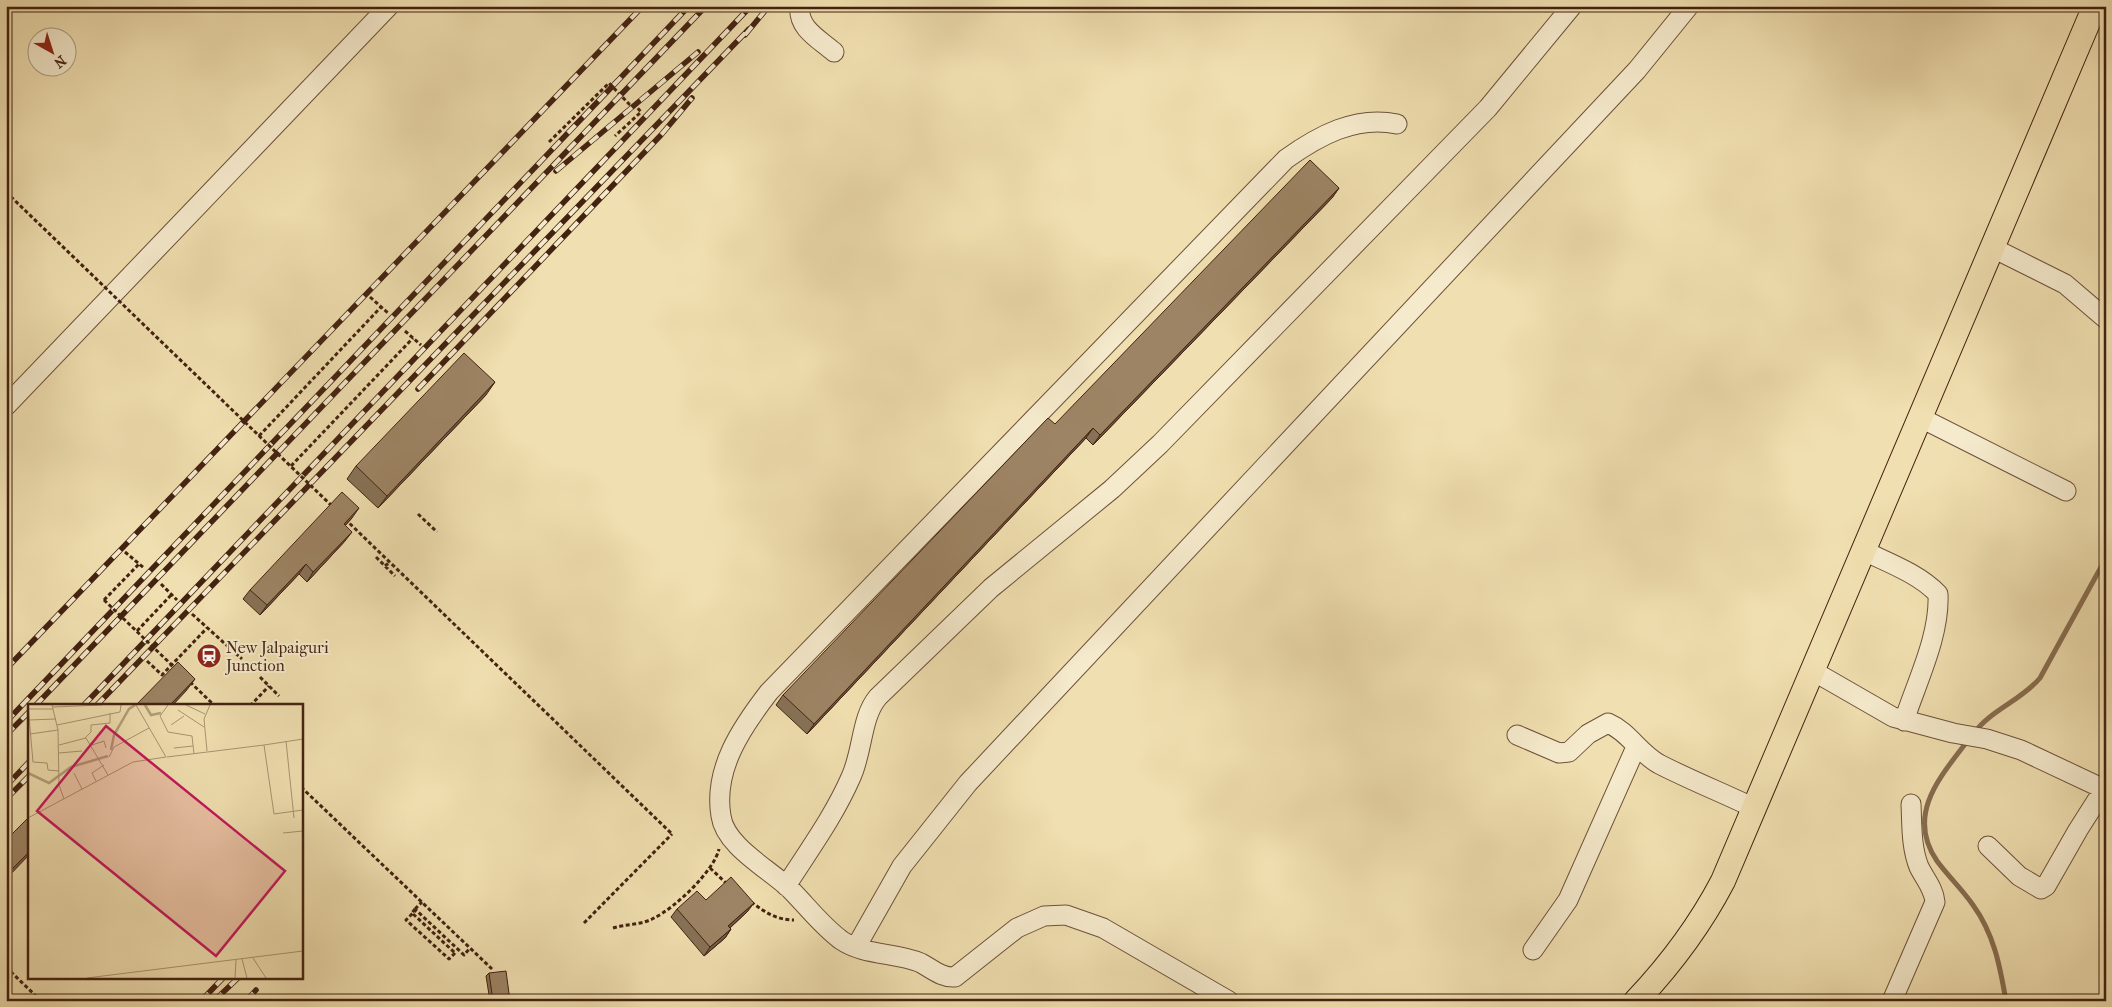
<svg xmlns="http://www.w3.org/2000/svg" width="2112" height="1007" viewBox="0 0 2112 1007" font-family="'IM FELL French Canon',serif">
	<rect width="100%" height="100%" fill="#f0dfb0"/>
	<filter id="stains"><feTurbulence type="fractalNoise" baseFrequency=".004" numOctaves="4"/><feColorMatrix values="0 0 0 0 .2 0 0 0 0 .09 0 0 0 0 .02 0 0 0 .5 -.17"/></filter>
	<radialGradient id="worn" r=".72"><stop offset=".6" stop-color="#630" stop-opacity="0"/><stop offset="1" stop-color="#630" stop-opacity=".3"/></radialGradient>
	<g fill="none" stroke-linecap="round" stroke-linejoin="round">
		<path stroke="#876d50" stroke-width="5" d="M1974 733C1992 709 2022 700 2040 678L2106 558
			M1969 739C1941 776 1905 814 1937 861 1948 876 1962 889 1973 905 1994 934 2000 966 2006 1001"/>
		<defs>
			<path id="minor" d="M800 6C797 28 819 39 834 52
				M1993 248 2065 284 2106 319
				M6 406 389 6
				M1921 418 2066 491
				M1864 551C1889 563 1919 574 1938 594 1940 636 1917 681 1904 721
				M1813 671 1893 717 1953 733 1987 739 2021 750 2106 790
				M1517 735 1559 753 1569 752 1588 734 1608 723C1629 732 1639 753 1659 764 1690 780 1723 793 1754 808
				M1988 846 2019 876 2041 889 2046 886 2078 830 2104 789
				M786 886C809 850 834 816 851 777 863 751 861 717 878 697L991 588 1112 489 1160 444 1488 108 1572 6
				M856 947 902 866 968 783 1637 70 1689 6
				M1533 950 1568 900 1636 747
				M1229 1001 1103 928 1066 915 1044 916 1017 928 955 977C942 978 932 969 921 963 896 952 864 956 841 940 821 925 807 906 790 889 769 869 725 846 721 816 713 769 742 727 769 692L1286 159C1318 136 1356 115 1397 124
				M1892 1001 1935 902C1934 889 1925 879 1919 867 1911 847 1912 825 1911 804"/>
			<path id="major" d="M1636 1001C1671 964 1699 927 1723 881L2095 6"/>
		</defs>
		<use href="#minor" stroke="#6e5139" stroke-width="21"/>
		<use href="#major" stroke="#432211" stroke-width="26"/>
		<path stroke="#432211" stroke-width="3" stroke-dasharray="4 2.5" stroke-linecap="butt" d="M549 142 609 83 629 104 635 105 641 112 615 136
			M370 297 388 313
			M405 331 421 345
			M259 436 381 307
			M291 466 413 338
			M418 514 437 532
			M125 552 144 568
			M376 557 395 576
			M385 566 390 562
			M161 584 177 600
			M104 600 139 564
			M192 614 242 659
			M137 631 172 594
			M147 661 162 675 207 628
			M260 677 279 696
			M250 706 269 686
			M301 787 492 969
			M710 868 728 885
			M751 902C765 912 776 920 794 920
			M415 909 422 902
			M584 923 672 834
			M613 928C626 924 642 925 654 918 675 908 714 871 719 849
			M455 953 449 959 406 920 416 910 464 955 470 948
			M6 967 41 1001
			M6 976 8 977"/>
		<use href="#minor" stroke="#f5eacc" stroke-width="19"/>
		<use href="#major" stroke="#f0dfb0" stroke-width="24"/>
		<defs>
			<path id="rail" d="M745 35 769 6
				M556 171 698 52
				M418 389 661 135 692 98
				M6 669 643 6
				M35 706 706 6
				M83 706 751 6
				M96 706 749 29
				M6 722 689 6
				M6 735 29 712
				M6 786 29 762
				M6 799 29 776
				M201 1001 223 978
				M214 1001 238 978
				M246 1001 256 990"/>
		</defs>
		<use href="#rail" stroke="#432211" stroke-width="5.5"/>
		<use href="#rail" stroke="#f5eacc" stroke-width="4" stroke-dasharray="11" stroke-linecap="butt"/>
		<path stroke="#432211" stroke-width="3" stroke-dasharray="4 2.5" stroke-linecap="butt" d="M6 192 334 508
			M345 519 672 834
			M104 600 176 669
			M190 682 215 706
			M415 909 412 913 455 953"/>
	</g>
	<path fill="#877256" stroke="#432211" d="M1339 188 1332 198 1093 445 1086 438 807 734 776 705 783 695Z
		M486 395 378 508 347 479 356 466Z
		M352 518 345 526V541L307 582 299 574 260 615 243 599 250 590Z
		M706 900 748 911 730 928 731 929 725 938 704 956 671 917 677 909Z
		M489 973 510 1001H490L486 976Z"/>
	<path fill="#6e5c46" stroke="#432211" d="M1339 188 1332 198 1093 445 1100 435Z
		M495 382 486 395 378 508 387 496Z
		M1093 428 1086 438 807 734 814 724Z
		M359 508 352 518 337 534 344 524Z
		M352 532 345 541 307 582 313 572Z
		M306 564 299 574 260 615 267 605Z
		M195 679 186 691 172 706H169Z
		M29 852V855L6 879V875Z
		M754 903 748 911 722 935 728 926Z
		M731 929 725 938 704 956 710 947Z"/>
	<path fill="#9d8464" stroke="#432211" d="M1310 160 1339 188 1100 435 1093 428 814 724 783 695 1048 418 1055 424Z
		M464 353 495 382 387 496 356 466Z
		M342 492 359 508 344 524 352 532 313 572 306 564 267 605 250 590Z
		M178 662 195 679 169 706H135Z
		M29 817V852L6 875V840Z
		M731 877 754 903 728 926 731 929 710 947 677 909 697 891 706 900Z
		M506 971 510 1001H493L489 973Z"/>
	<defs>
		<symbol id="station-disc" viewBox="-11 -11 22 22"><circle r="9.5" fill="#8f2418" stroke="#f5eacc"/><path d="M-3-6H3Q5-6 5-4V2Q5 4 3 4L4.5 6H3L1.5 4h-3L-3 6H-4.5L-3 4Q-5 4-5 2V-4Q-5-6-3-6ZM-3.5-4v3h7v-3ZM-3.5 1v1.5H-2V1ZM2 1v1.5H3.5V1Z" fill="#fff"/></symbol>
	</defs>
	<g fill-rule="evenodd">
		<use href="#station-disc" x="195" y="642" width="28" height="28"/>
	</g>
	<g text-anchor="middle" stroke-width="4" stroke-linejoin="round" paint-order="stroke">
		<g font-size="16" fill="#432211" stroke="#f5eacc" text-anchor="start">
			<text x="226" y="653">New Jalpaiguri<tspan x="226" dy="18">Junction</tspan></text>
		</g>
	</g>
	<g transform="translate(28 704)">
		<rect width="275" height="275" fill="#f0dfb0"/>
		<path fill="none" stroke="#b59f7a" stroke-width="2.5" d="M117 1 123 11 133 9M83 46 86 31 101 5 107 1M0 69 21 79 43 63 80 52"/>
		<path fill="none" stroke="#ab9370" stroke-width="1" d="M0 1 5 58 19 59 20 66 31 67M24 1 30 26 31 81 36 95M108 1 138 53M140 1 132 12 140 28 164 32 166 50M158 1 177 10M25 3 74 1M0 5H25M150 6 176 23M1 16 28 15M29 21 92 8 93 1M143 21 156 12M2 30 30 26M57 34 63 28V21L82 19V9M258 37 266 114M31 41 58 34 80 71M64 41 76 37 78 44M236 41 275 35M146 44 165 42M179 47 176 15 182 1M31 49 54 47M81 53 86 43 121 24M139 53 236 41 246 110 275 106M46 69 54 85M68 77 64 69 76 61M0 114 105 58 138 53M255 129 275 127M225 254 238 274M214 255 219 274M59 274 275 247M207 274 208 256"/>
		<path fill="#c2185b" fill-opacity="0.15" stroke="#c2185b" stroke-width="2.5" d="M78 22 257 167 188 252 9 107Z"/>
		<rect width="275" height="275" fill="none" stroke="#432211" stroke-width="2.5"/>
	</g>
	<rect width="2112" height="1007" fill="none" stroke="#f0dfb0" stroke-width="25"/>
	<rect x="8" y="8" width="2097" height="992" fill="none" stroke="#432211" stroke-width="2.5"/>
	<rect x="12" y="12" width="2087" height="982" fill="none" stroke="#432211"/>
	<g transform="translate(52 52) rotate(141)"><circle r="24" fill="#f5eacc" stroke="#ae9a81"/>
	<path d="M0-4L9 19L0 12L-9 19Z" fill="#8f2418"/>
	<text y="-8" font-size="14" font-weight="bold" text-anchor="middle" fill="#432211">N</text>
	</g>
	<rect width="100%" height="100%" filter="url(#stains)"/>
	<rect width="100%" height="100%" fill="url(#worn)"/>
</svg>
